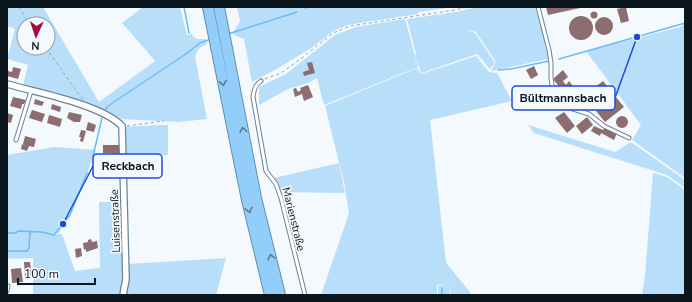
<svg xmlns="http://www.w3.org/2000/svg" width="692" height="302" viewBox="0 0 692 302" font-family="'Nunito Sans',sans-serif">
	<rect width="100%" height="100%" fill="#f4f9fd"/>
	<path fill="#b9defa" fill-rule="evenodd" d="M7 7H43L99 102 155 61 157 63 122 23 143 7H180L187 35 192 34C194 40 200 39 206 39L207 44C200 47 197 50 195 57L207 119 178 122 122 119 90 105 23 85 28 65 7 59 15 29 7 26ZM24 24H48V48H24Z
		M237 7H454L418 12V14L347 25 332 32 313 47 280 67 252 82 244 39 234 35V31L240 21Z
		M478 7H535L548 50V59L491 71 496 62 476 32 464 29 475 33 495 63 490 69 477 54 421 73 415 55 416 54 407 19 456 12Z
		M405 19 418 67 324 105 317 78 308 83 288 89 259 105V87L286 74 335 35 356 27Z
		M685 23V178L632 140 641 125 586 51 680 27Z
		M476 56 489 72 497 73 512 101 430 120 446 263 470 292 471 295H451L449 283 450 295H438V286L447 283 437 285V295H321L349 213 344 182 325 106 417 68 421 74Z
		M159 125H168V155L125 158 124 127Z
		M528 125 615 152 631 142 685 180V188L667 175 534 133Z
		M54 147 96 150 78 196 59 233H43L62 234 75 271 100 268 99 202H123L125 278 121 295H33V258L7 259V155Z
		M339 163 345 193 277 192 274 178Z
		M653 173 667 177 685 190V295H642L645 276Z
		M226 258 216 295H125L128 279V264Z"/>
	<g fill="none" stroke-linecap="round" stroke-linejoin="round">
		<path stroke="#67bdf9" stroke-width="1.5" d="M184 7 189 33
			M305 8 308 7
			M228 34 297 12
			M559 59 685 23
			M498 70 511 69 549 61
			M105 110 108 106 186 54 200 43 211 39
			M93 156 102 118
			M7 233H16L18 231 42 232 54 235 70 215 87 173
			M7 251H27L29 248 30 232
			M442 288V295"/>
	</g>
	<path fill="#8c6d70" d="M546 7H580V8L548 15Z
		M626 7 629 21 621 23 617 9Z
		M590.5 15a3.5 3.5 0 1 1 7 0a3.5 3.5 0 1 1-7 0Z
		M569 28a12 12 0 1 1 24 0a12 12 0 1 1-24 0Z
		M595 26a9 9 0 1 1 18 0a9 9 0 1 1-18 0Z
		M312 62 315 73 304 76 303 72 309 70 307 63Z
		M534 66 538 75 531 79 526 70Z
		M13 67 21 69 18 79 7 76 8 71 12 72Z
		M563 70 568 77 563 81 566 85 569 81 582 98 573 104 553 79Z
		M603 81 624 107 605 122 592 106 598 101 590 91Z
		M308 85 313 97 304 101 302 94 295 97 293 89 296 88 298 92 301 90 300 88Z
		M13 97 26 100 24 104H22L21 109 10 106Z
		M35 99 44 102 42 106 34 104Z
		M52 104 61 107 60 112 51 109Z
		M32 110 45 114 42 122 29 118Z
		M69 112 82 115 80 122H74L67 118Z
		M564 112 575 126 567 133 555 118Z
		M7 113 13 115 11 123 7 122Z
		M49 115 62 119 60 127 47 123Z
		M616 122a6 6 0 1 1 12 0a6 6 0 1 1-12 0Z
		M587 117 593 125 582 134 576 126Z
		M88 122 96 125 94 132 86 130Z
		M594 126 603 130 605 127 617 133 614 140 601 133 600 136 591 131Z
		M81 130 86 131 83 142 80 141 81 137H79Z
		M25 136 36 139 34 147 29 146 27 151 21 149 22 144 26 146 23 144Z
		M103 145H120V154L103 153Z
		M115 164V174L105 175 106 178H102V175H92L94 166Z
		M91 239 92 242 97 241 98 248 86 252V249L84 250 83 243 88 242V240Z
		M81 248 82 256 76 258 75 249Z
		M24 262H30L32 276 25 277Z
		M21 268 23 282 12 283 11 269Z"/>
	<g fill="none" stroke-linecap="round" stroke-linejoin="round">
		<defs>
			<path id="lane" d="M538 7 549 50 551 63V78L552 85 570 108 589 114 604 126 629 138
				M261 81C255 85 254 90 253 97L266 171 276 184 281 198 305 295
				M16 140 31 91
				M7 291 8 286"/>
			<path id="street" d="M7 84C38 93 100 104 122 126L126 279 123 295"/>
			<path id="highway" d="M208 7 247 200 270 295
				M219 7 256 198 280 295"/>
		</defs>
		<use href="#lane" stroke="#6c8497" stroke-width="5"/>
		<use href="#street" stroke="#6c8497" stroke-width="8"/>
		<use href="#highway" stroke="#648ead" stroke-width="12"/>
		<path stroke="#99a0a5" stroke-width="1" stroke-dasharray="3 3" stroke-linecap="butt" d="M19 7 29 24
			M46 48 83 100
			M265 79 281 73 302 58 333 33 350 26 455 10 468 7
			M127 126 164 121"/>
		<use href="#lane" stroke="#fff" stroke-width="3"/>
		<use href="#street" stroke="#fff" stroke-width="5.5"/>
		<use href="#highway" stroke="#93cefa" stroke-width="10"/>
	</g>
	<defs><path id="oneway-chevron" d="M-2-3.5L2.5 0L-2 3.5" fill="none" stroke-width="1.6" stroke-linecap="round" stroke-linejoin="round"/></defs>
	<g stroke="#567b97">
		<use href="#oneway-chevron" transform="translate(223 83) rotate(79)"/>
		<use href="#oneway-chevron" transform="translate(243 130) rotate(-101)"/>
		<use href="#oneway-chevron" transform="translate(249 210) rotate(76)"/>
		<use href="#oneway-chevron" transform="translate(271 257) rotate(-104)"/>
	</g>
	<g text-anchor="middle" stroke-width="3.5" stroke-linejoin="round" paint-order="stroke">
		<g font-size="11" fill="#0c161d" stroke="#f4f9fd">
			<text transform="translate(294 219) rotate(76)" y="4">Marienstraße</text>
			<text transform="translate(115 221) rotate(-92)" y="4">Luisenstraße</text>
		</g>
	</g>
	<path fill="none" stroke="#1d4ed8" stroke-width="1.5" d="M637 37L615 98M63 224L93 166"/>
	<g fill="#1d4ed8" stroke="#f4f9fd" stroke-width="1.5">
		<circle cx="637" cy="37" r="4"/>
		<circle cx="63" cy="224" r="4"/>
	</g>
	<g fill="#f4f9fd" stroke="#1d4ed8" stroke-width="1.5">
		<rect x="512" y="86" width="103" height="24" rx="4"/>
		<rect x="93" y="154" width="69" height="24" rx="4"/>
	</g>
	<g font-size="12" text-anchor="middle" font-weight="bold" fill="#0c161d">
		<text x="563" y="102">Bültmannsbach</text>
		<text x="128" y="170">Reckbach</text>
	</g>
	<rect width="692" height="302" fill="none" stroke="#0c161d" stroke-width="16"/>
	<g transform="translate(36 36) rotate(183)"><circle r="19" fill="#f4f9fd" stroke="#979ea3"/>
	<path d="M0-3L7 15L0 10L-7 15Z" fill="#a50b3d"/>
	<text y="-6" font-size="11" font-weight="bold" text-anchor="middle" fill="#0c161d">N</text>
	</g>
	<path d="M18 278v6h77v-6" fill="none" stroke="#0c161d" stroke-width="2"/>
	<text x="24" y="278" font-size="12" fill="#0c161d" stroke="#f4f9fd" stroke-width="3" paint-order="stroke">100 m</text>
</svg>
